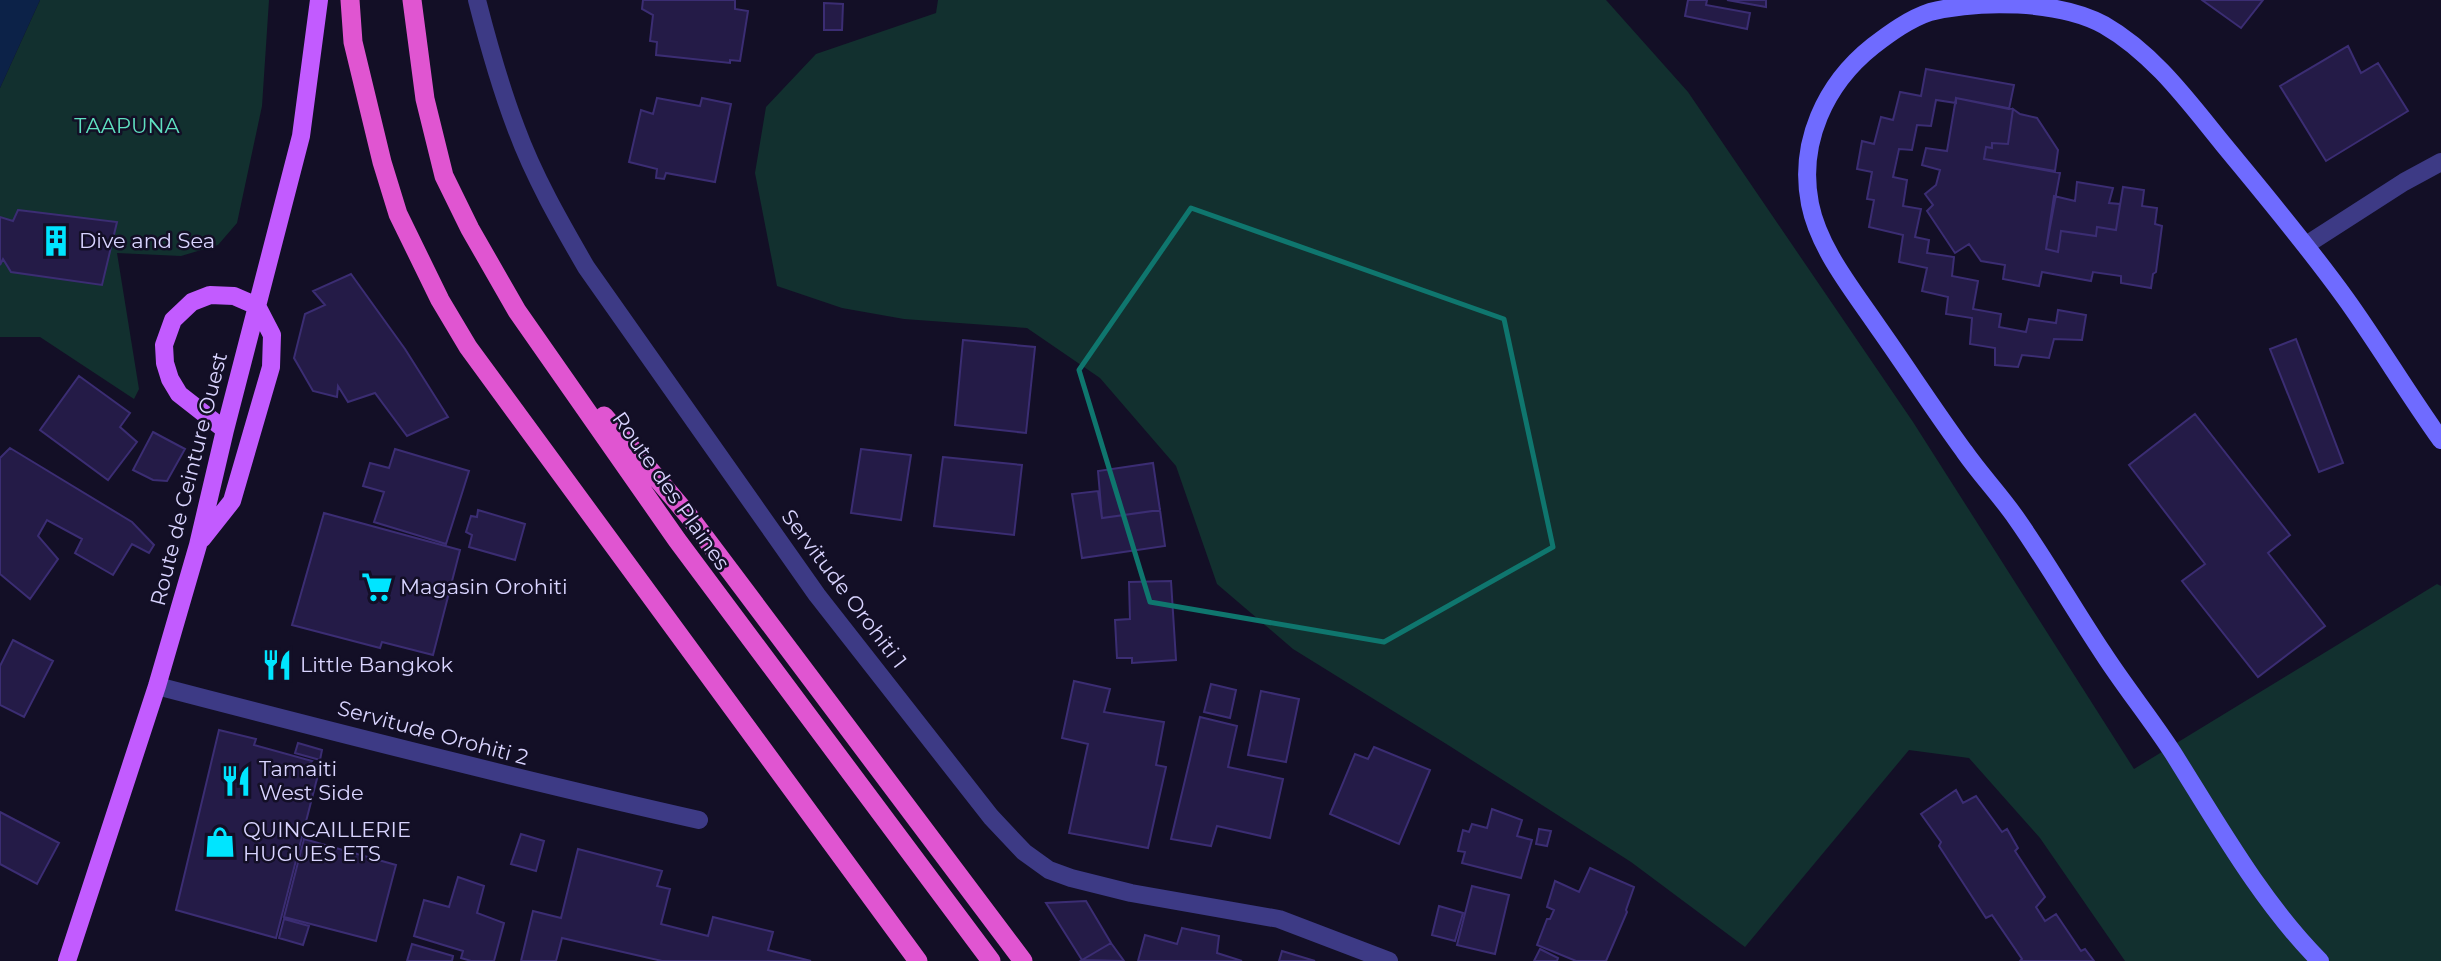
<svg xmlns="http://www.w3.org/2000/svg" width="2441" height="961" viewBox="0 0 2441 961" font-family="Montserrat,sans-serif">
	<rect width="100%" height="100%" fill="#130f26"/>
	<path fill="#12302f" d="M40 0H269L262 106 237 223 218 245 181 256 117 253 139 389 134 399 40 337H0V88Z
		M938 0H1606L1688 92 1913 422 2134 769 2437 584 2441 586V961H2125L2040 838 1969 758 1909 750 1745 947 1631 862 1448 745 1293 649 1217 584 1176 466 1100 378 1027 328 904 319 842 308 777 286 755 173 766 107 816 54 936 13Z"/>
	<path fill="#0c2248" d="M0 0H40L0 88Z"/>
	<path fill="#241b47" stroke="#3b2d73" stroke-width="2" d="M643 0H735V9L748 11 740 61 730 60V63L656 55 657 42 650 41 653 15 642 9Z
		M1688 0H1707L1706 5 1750 13 1747 29 1685 16Z
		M1727 0H1766V7Z
		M2202 0H2263L2241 28Z
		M824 3 843 4 842 30H824Z
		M2348 46 2361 73 2378 63 2408 111 2326 161 2280 86Z
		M1926 69 2014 85 2009 109 1956 98V103L1936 100 1931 126 1917 125 1912 150 1899 149 1893 177 1907 180 1903 206 1921 209 1915 237 1929 240 1927 253 1954 257 1952 276 1978 281 1973 309 2001 314 1999 327 2026 332 2029 319 2056 323 2058 310 2086 315 2082 340 2054 339 2049 358 2022 355 2018 367 1995 365V348L1970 344 1972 318 1946 314 1948 297 1922 291 1927 268 1899 262 1903 235 1869 227 1874 200 1867 199 1872 172 1857 169 1862 141 1874 144 1881 117 1893 120 1900 92 1921 96Z
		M657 98 700 106 702 98 731 104 715 182 666 173 664 179 656 178 657 169 629 162 641 110 653 114Z
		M1956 98 2013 109 2008 144 1992 143V148L1986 147 1984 159 2060 173 2046 249 2058 252 2061 231 2096 236 2097 227 2116 230 2123 187 2144 190 2142 206 2157 208 2155 224 2162 226 2156 272 2153 274 2151 288 2121 283V276L2093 272 2091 281 2042 272 2039 286 2003 279 2005 265 1981 261 1969 244 1955 253 1927 211 1933 205 1925 194 1936 185 1940 170 1922 165 1926 148 1947 151Z
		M2013 109 2020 114 2037 118 2058 150 2055 171 1984 159 1986 147 1992 148V143L2008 144Z
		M2077 182 2113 188 2109 203 2120 204 2116 230 2097 227 2096 236 2061 231 2058 252 2046 249 2054 196 2075 201Z
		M18 210 117 222 102 285 11 272 3 259 0 265V217L13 221Z
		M351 274 405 349 448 417 407 436 375 393 348 402 338 386 337 397 313 391 294 358 305 314 325 305 313 291Z
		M2296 339 2343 463 2319 472 2270 349Z
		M963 340 1035 347 1026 433 955 425Z
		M79 376 130 413 120 427 137 442 108 480 40 430Z
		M2195 414 2290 535 2268 553 2325 626 2258 677 2182 581 2205 564 2129 465Z
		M153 432 185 449 167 481 153 480 133 470Z
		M10 448 132 522 154 545 149 553 132 544 113 575 75 553 82 539 47 520 38 536 58 559 30 599 0 574V458Z
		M395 449 469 471 446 544 374 522 384 492 363 486 370 463 389 468Z
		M861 449 911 455 901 520 851 513Z
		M943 457 1022 465 1014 535 934 526Z
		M1153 463 1160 510 1102 518 1098 471Z
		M1098 491 1102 518 1160 510 1165 546 1082 558 1072 494Z
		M478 510 525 524 515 560 469 547 472 535 466 532 471 516 477 517Z
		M324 513 460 550 433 655 382 642 380 648 292 625Z
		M1171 581 1176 660 1132 663V658H1117L1115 620 1130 619 1129 582Z
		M13 640 53 661 24 717 0 705V666Z
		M1074 681 1110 689 1104 712 1164 722 1156 765 1166 767 1148 848 1069 833 1088 744 1062 738Z
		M1211 684 1236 690 1230 718 1204 712Z
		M1261 691 1299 699 1286 762 1248 755Z
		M1200 717 1237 726 1228 767 1283 779 1270 838 1217 826 1211 846 1171 839Z
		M219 730 256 739 254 745 312 761 310 763 320 767 276 938 176 910Z
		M298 743 322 750 320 760 295 753Z
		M1374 747 1430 770 1399 844 1330 814 1355 754 1368 759Z
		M1956 790 1963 803 1976 796 2002 832 2007 829 2018 848 2015 851 2045 897 2036 907 2045 921 2056 914 2081 951 2085 949 2094 961H2020L2022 959 1992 915 1986 918 1939 846 1941 842 1921 814Z
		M1492 809 1522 820 1517 836 1532 840 1521 878 1462 863 1465 852 1458 851 1463 830 1469 832 1472 824 1487 828Z
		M0 812 59 843 37 884 0 864Z
		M1539 829 1551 831 1547 846 1536 844Z
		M521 834 544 841 536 871 511 864Z
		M304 839 396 865 376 941 284 917Z
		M578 849 662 871 657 886 670 889 661 924 708 936 713 917 773 932 768 950 811 961H662L562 938 556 961H521L533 911 561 918Z
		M1590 868 1634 887 1626 910 1627 912 1606 961H1576L1537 945 1547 919H1550L1554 910 1547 907 1555 881 1579 892Z
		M458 877 484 886 477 913 504 923 494 961H471L461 958 463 951 414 936 424 900 449 907Z
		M1472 886 1509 895 1495 954 1457 945Z
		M1086 901 1111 943 1082 960 1046 903Z
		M1439 906 1463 913 1455 941 1432 935Z
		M284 919 309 926 303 945 279 938Z
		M1182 928 1219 936 1217 953 1242 961H1138L1145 935 1177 944Z
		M1111 943 1124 961 1082 960Z
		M412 944 453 956 452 961H407Z
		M1540 949 1558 958 1557 961H1534Z
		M1282 951 1315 961H1279Z"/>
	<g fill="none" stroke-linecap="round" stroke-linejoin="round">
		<path stroke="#3d3a85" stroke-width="18" d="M477 0C488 43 500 86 516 128 534 177 560 222 586 267L817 595 991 817 1024 852 1049 870 1071 878 1131 893 1279 919 1389 961
			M2306 245 2404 182 2441 162
			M157 686C337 733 518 779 699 820"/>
		<path stroke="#6f6bff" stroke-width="18" d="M2320 961C2262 903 2217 823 2173 753 2151 719 2125 687 2103 653 2073 608 2047 562 2016 518 2000 495 1980 474 1964 451 1934 410 1907 368 1878 327 1853 290 1819 249 1810 204 1798 143 1825 84 1873 46 1890 33 1909 19 1930 12 1979 0 2058 0 2104 25 2153 53 2188 101 2223 144 2265 195 2308 246 2346 299 2379 345 2408 394 2441 440"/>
		<path stroke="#c25bff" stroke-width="18" d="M202 539 232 501 271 367 272 335 257 306 234 296 210 295 192 302 173 320 164 345 165 363 170 379 179 394 225 430
			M67 961 157 686 198 545 225 430 301 136 319 0"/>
		<path stroke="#e055d1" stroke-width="19" d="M350 0 353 42 382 162 398 214 440 300 468 347 918 961
			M412 0 425 99 444 176 470 229 517 311 677 540 991 961
			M604 416 688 515 1023 961"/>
	</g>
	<path fill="none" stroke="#0f766e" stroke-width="5" stroke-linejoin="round" d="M1191 208 1504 319 1553 547 1384 642 1150 602 1079 370Z"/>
	<defs>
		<symbol id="building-bare" viewBox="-9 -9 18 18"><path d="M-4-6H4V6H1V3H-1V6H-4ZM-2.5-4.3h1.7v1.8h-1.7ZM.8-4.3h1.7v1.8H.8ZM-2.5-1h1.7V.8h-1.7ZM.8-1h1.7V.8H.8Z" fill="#00e5ff" stroke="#130f26" stroke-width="2.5" paint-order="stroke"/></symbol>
		<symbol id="supermarket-bare" viewBox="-9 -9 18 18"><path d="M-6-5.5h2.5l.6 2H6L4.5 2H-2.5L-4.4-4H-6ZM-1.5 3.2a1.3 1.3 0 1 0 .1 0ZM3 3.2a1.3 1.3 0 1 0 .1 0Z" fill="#00e5ff" stroke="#130f26" stroke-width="2.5" paint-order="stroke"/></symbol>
		<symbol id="restaurant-bare" viewBox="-9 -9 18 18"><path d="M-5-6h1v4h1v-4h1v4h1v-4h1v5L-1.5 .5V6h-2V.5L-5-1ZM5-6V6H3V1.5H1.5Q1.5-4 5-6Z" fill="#00e5ff" stroke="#130f26" stroke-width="2.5" paint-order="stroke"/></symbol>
		<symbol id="shop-bare" viewBox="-9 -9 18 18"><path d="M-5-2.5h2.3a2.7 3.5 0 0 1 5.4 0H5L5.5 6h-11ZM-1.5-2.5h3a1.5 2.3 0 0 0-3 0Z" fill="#00e5ff" stroke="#130f26" stroke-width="2.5" paint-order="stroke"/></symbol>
	</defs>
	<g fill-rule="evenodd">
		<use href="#building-bare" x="34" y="219" width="44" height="44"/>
		<use href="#supermarket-bare" x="355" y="565" width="44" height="44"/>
		<use href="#restaurant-bare" x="255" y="643" width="44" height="44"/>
		<use href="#restaurant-bare" x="214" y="759" width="44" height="44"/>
		<use href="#shop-bare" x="198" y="820" width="44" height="44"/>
	</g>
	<g text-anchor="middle" stroke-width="5" stroke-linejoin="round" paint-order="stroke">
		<g font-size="21" fill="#5fe0c0" stroke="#130f26">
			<text x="127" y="133">TAAPUNA</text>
		</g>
		<g font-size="21" fill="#d9d4ff" stroke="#130f26" text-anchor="start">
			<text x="79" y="248">Dive and Sea</text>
			<text x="400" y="594">Magasin Orohiti</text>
			<text x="300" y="672">Little Bangkok</text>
			<text x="259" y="776">Tamaiti<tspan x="259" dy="24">West Side</tspan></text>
			<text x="243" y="837">QUINCAILLERIE<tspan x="243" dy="24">HUGUES ETS</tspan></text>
		</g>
		<g font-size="21" fill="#d9d4ff" stroke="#130f26">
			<text transform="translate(189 479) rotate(-76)" y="7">Route de Ceinture Ouest</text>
			<text transform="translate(671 491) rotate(55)" y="7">Route des Plaines</text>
			<text transform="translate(844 589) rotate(53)" y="7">Servitude Orohiti 1</text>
			<text transform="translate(433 733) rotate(15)" y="7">Servitude Orohiti 2</text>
		</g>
	</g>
</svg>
